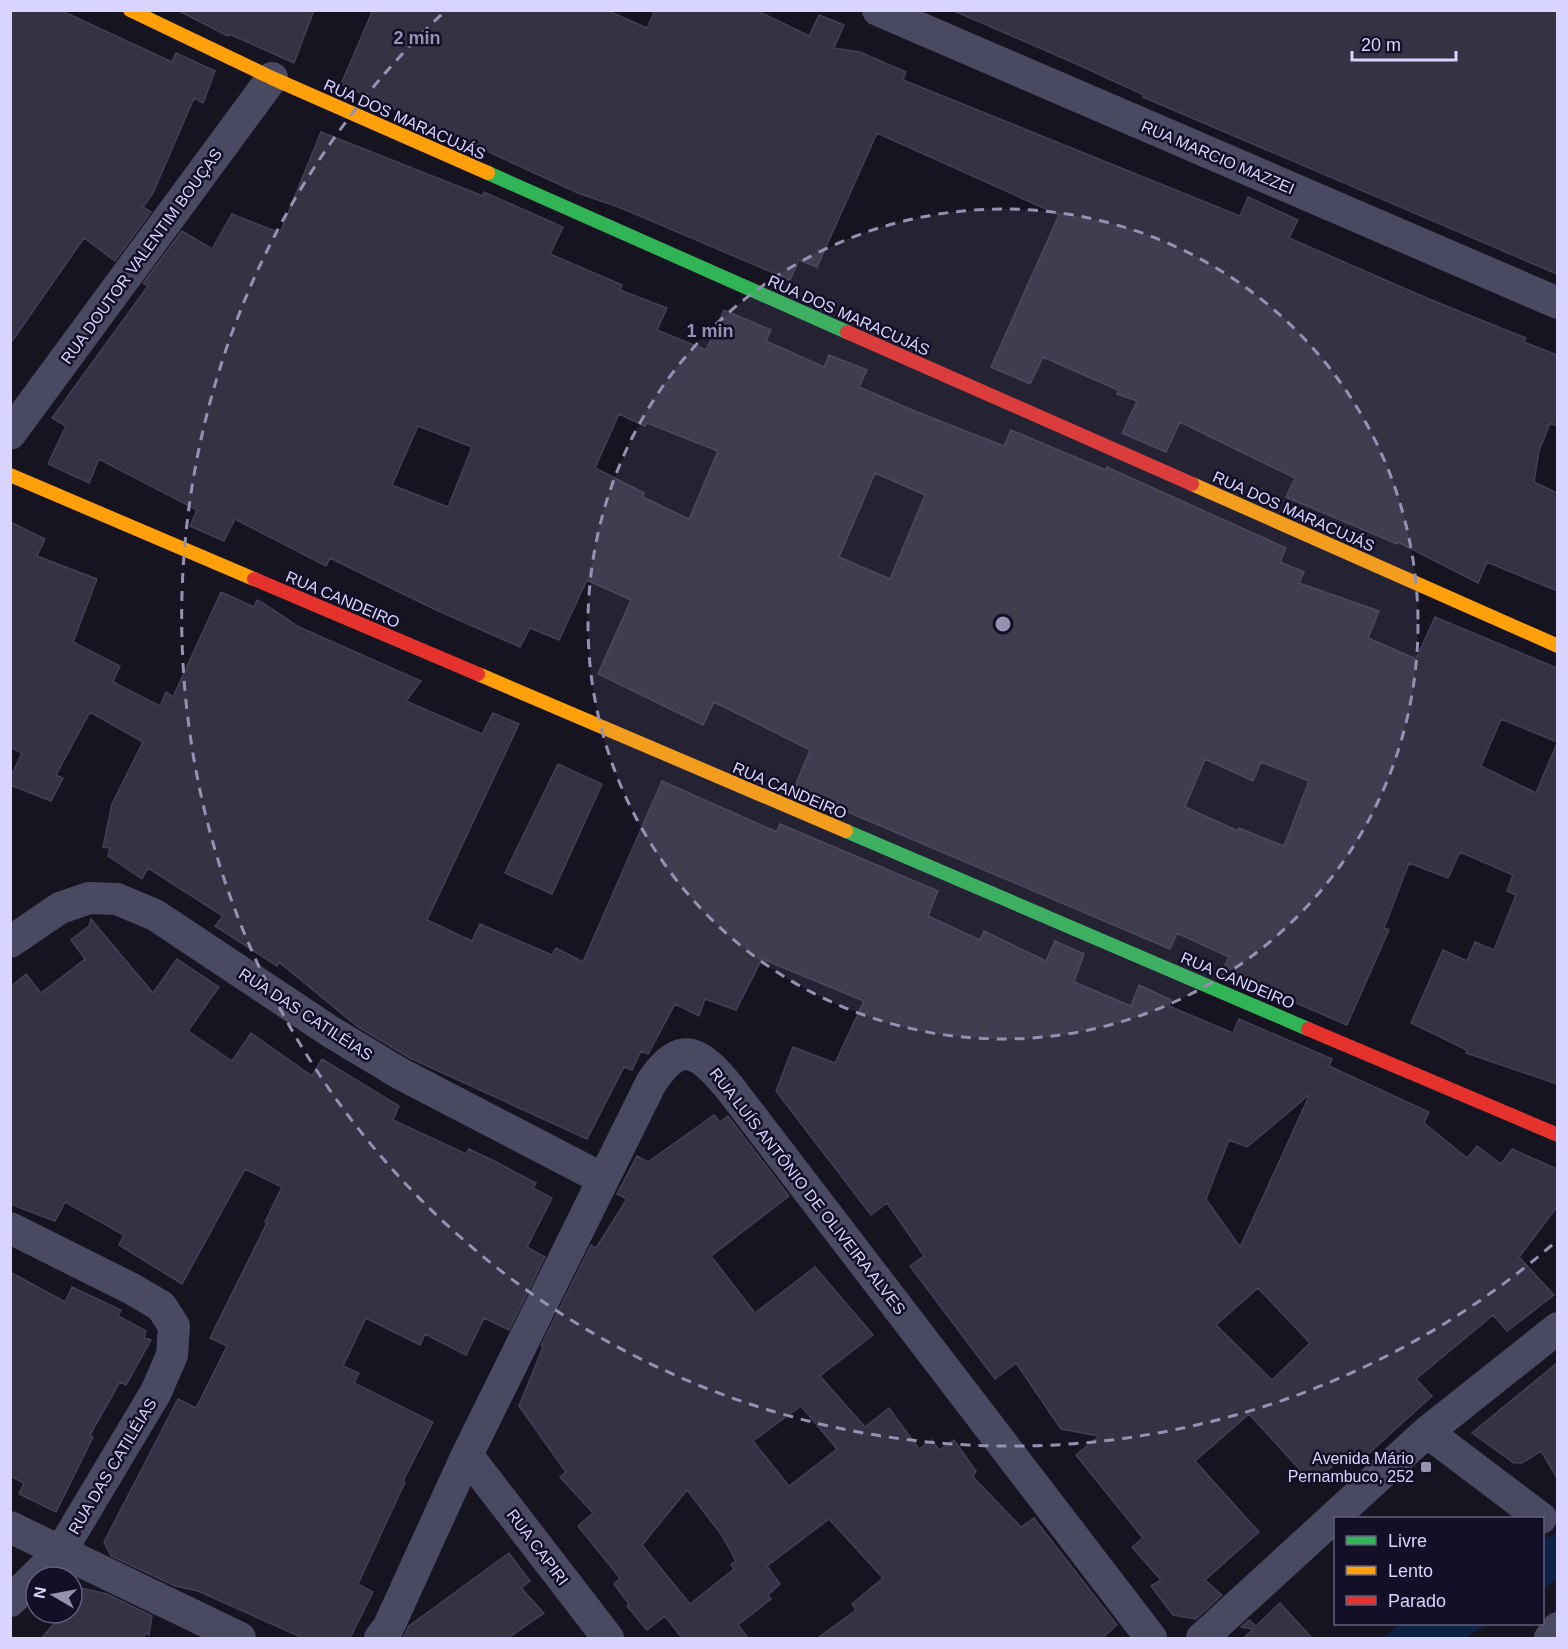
<svg xmlns="http://www.w3.org/2000/svg" width="1568" height="1649" viewBox="0 0 1568 1649" font-family="Arial,sans-serif">
	<rect width="100%" height="100%" fill="#161421"/>
	<path fill="#0d2144" d="M1557 1533V1579L1543 1589V1539Z
		M1400 1624H1488L1465 1638H1383Z"/>
	<path fill="#343243" stroke="#433f54" stroke-width="1.5" fill-rule="evenodd" d="M10 10H60L172 62 176 53 215 71 203 103 194 98 153 193 143 207 151 212 115 261 84 238 10 344Z
		M177 10H314L294 63 229 34 228 36Z
		M373 10H606L647 28 655 10H756L809 36 819 15 844 25 834 48 860 52 906 72 903 80 1240 216 1248 197 1298 220 1289 238 1429 299 1526 338 1524 342 1557 355V426L1550 423 1539 451 1534 482 1557 493V591L1487 562 1478 583 1398 542 1397 544 1286 497 1295 478 1180 422 1166 452 1122 433 1137 401 1117 394 1118 390 1043 357 1030 384 991 367 1059 215 877 133 817 267 799 260 790 280 621 208 578 193 341 84Z
		M952 10H1557V274L1143 97 1144 95 1072 62Z
		M321 132 483 196 484 192 563 227 550 254 622 285 620 290 667 308 657 330 706 350 724 310 771 330 766 341 824 367 829 355 867 370 859 387 917 412 1004 446 1011 430 1106 470 1107 467 1286 548 1280 562 1304 572 1299 583 1379 611 1368 638 1416 659 1435 617 1557 668V742L1501 719 1481 766 1536 793 1557 743V1084L1466 1053 1467 1050 1411 1023 1443 950 1467 961 1475 942 1494 950 1516 895 1507 891 1513 875 1460 852 1448 878 1409 863 1384 928 1389 930 1347 1025 1222 971 1229 957 1177 933 1170 949 794 789 810 750 714 702 703 725 598 674 631 600 587 580 559 640 530 628 520 647 434 609 330 558 326 566 235 519 224 541 190 526 197 510 99 459 89 483 48 464 66 426 52 418 148 286 143 283 182 231 212 249 232 214 280 233ZM619 414 645 426 647 423 718 451 689 519 643 497 644 493 595 468ZM418 426 472 447 448 507 392 485ZM875 473 925 495 890 579 839 557ZM1205 759 1253 781 1261 762 1309 781 1284 846 1239 828 1238 831 1185 807Z
		M10 522 45 539 37 556 97 579 73 642 120 666 113 682 160 706 166 692 173 697 221 592 254 607 257 600 266 605 299 627 421 681 406 701 482 734 493 713 519 724 427 920 472 941 480 924 552 955 556 948 583 962 662 781 777 832 780 824 938 891 928 916 980 940 984 931 1046 961 1055 941 1084 954 1074 982 1131 1006 1139 985 1171 1000 1169 1006 1233 1033 1239 1019 1332 1059 1329 1066 1429 1112 1424 1123 1467 1158 1477 1146 1501 1164 1512 1149 1557 1169V1207L1519 1257 1554 1295 1507 1331 1493 1315 1416 1379 1432 1396 1356 1465 1345 1454 1313 1484 1249 1414 1195 1461 1259 1532 1205 1580 1222 1595 1196 1619 1173 1615 1151 1586 1161 1580 1132 1547 1143 1538 1076 1455 1099 1436 1061 1429 1016 1363 995 1379 910 1266 924 1256 887 1203 871 1215 776 1091 793 1047 835 1063 864 1001 762 959 736 1010 705 999 699 1016 675 1004 648 1054 641 1051 632 1070 624 1067 587 1139 410 1058 358 1027 279 962 277 966 215 926 223 916 148 868 142 879 108 856 110 848 103 847 112 804 143 742 90 712 56 775 63 778 51 801 10 785V778L22 753 10 747ZM1310 1094 1285 1149 1240 1247 1206 1199 1229 1140 1247 1147ZM1258 1288 1310 1343 1272 1380 1216 1325Z
		M558 764 602 784 552 894 505 873Z
		M91 919 153 993 177 959 219 987 188 1031 232 1061 251 1033 312 1076 322 1059 399 1106 393 1120 466 1154 469 1149 494 1161 536 1183 533 1188 552 1198 527 1247 545 1257 509 1330 484 1318 466 1355 425 1334 420 1345 366 1318 343 1366 359 1373 354 1383 433 1422 403 1481 405 1482 358 1584 373 1592 350 1638H303L198 1591 175 1586 111 1556 104 1542 178 1399 196 1408 227 1346 210 1338 267 1223 265 1222 282 1187 245 1169 182 1284 119 1245 124 1235 65 1202 55 1221 10 1204V987L26 974 41 993 85 959 71 940 89 926Z
		M714 1115 720 1122 728 1116 789 1196 711 1256 755 1313 815 1267 873 1335 820 1376 865 1427 889 1408 919 1449 932 1440 939 1450 954 1440 976 1471 973 1477 1021 1527 1034 1518 1117 1625 1102 1638H818L856 1610 852 1604 883 1578 829 1519 767 1566 780 1584 768 1595 771 1599 738 1625 748 1638H682L665 1616 647 1630 627 1606 629 1604 614 1584 620 1578 578 1526 593 1513 560 1477 566 1472 519 1406 543 1347 541 1346 591 1245 596 1248 627 1199 617 1194 637 1156 648 1162ZM801 1406 837 1449 789 1486 753 1441ZM687 1490 721 1534 736 1561 731 1565 734 1569 690 1604 642 1545Z
		M10 1272 65 1302 72 1287 121 1310 118 1316 146 1331 144 1338 151 1340 126 1385 120 1382 90 1435 93 1437 56 1512 19 1494 24 1483 10 1476Z
		M1557 1363V1478L1541 1451 1522 1463H1514L1472 1433Z
		M509 1553 530 1581 521 1588 544 1613 508 1638H403L409 1626Z
		M76 1587 107 1594 152 1616 149 1635 145 1633 144 1638H42L63 1613H72Z
		M1280 1603 1312 1638H1244L1253 1629 1241 1627 1249 1620 1256 1626Z"/>
	<g fill="none" stroke-linecap="round" stroke-linejoin="round">
		<path stroke="#4a4962" stroke-width="32" d="M878 10 1558 303
			M10 434 272 78
			M10 942 60 908 89 898 117 899 155 915 331 1032 401 1074 603 1179
			M10 1228 132 1289 161 1306 174 1326 172 1355 156 1392 61 1551 10 1601
			M1427 1432 1541 1518
			M467 1455 608 1638
			M10 1527 240 1638
			M380 1638 388 1628 467 1455 651 1083C681 1038 699 1051 729 1087L1151 1638
			M1202 1638 1427 1432 1558 1328
			M1550 1638 1558 1628"/>
		<path stroke="#30b455" stroke-width="14" d="M488 173 847 332
			M846 831 1308 1029"/>
		<path stroke="#ff9f0a" stroke-width="14" d="M130 10 272 78 488 173
			M10 475 254 579
			M1192 484 1558 646
			M478 674 846 831"/>
		<path stroke="#e5322d" stroke-width="14" d="M847 332 1192 484
			M254 579 478 674
			M1308 1029 1558 1135"/>
	</g>
	<circle cx="1003" cy="624" r="415" fill="#9591b1" fill-opacity=".12"/>
	<g fill="none" stroke="#9591b1" stroke-width="3" stroke-dasharray="10 8">
		<circle cx="1003" cy="624" r="415"/>
		<path d="M1552 1245A829 829 0 0 1 443 13"/>
	</g>
	<rect fill="#9591b1" stroke="#130f26" stroke-width="2" x="1420" y="1461" width="12" height="12" rx="3"/>
	<g text-anchor="middle" stroke-width="5" stroke-linejoin="round" paint-order="stroke">
		<g font-size="16" fill="#d9d4ff" stroke="#130f26">
			<text transform="translate(405 119) rotate(24)" y="6">RUA DOS MARACUJÁS</text>
			<text transform="translate(1218 157) rotate(23)" y="6">RUA MARCIO MAZZEI</text>
			<text transform="translate(141 256) rotate(-54)" y="6">RUA DOUTOR VALENTIM BOUÇAS</text>
			<text transform="translate(849 315) rotate(24)" y="6">RUA DOS MARACUJÁS</text>
			<text transform="translate(1294 511) rotate(24)" y="6">RUA DOS MARACUJÁS</text>
			<text transform="translate(343 599) rotate(23)" y="6">RUA CANDEIRO</text>
			<text transform="translate(790 790) rotate(23)" y="6">RUA CANDEIRO</text>
			<text transform="translate(1238 980) rotate(23)" y="6">RUA CANDEIRO</text>
			<text transform="translate(306 1014) rotate(33)" y="6">RUA DAS CATILÉIAS</text>
			<text transform="translate(808 1191) rotate(52)" y="6">RUA LUÍS ANTÔNIO DE OLIVEIRA ALVES</text>
			<text transform="translate(112 1466) rotate(-59)" y="6">RUA DAS CATILÉIAS</text>
			<text transform="translate(538 1547) rotate(53)" y="6">RUA CAPIRI</text>
		</g>
		<g font-size="16" fill="#d9d4ff" stroke="#130f26" text-anchor="end">
			<text x="1414" y="1464">Avenida Mário<tspan x="1414" dy="18">Pernambuco, 252</tspan></text>
		</g>
	</g>
	<circle cx="1003" cy="624" r="9" fill="#9591b1" stroke="#130f26" stroke-width="3"/>
	<g font-size="18" text-anchor="middle" font-weight="bold" fill="#9591b1" stroke="#130f26" stroke-width="5" stroke-linejoin="round" paint-order="stroke">
		<text x="417" y="44">2 min</text>
		<text x="710" y="337">1 min</text>
	</g>
	<rect width="1568" height="1649" fill="none" stroke="#d9d4ff" stroke-width="24"/>
	<rect x="1334" y="1517" width="210" height="108" fill="#130f26" stroke="#625e7d" stroke-width="1.5"/>
	<rect x="1346" y="1536" width="30" height="9" fill="#30b455" stroke="#625e7d" stroke-width="1.5"/>
	<text x="1388" y="1547" font-size="18" fill="#d9d4ff">Livre</text>
	<rect x="1346" y="1566" width="30" height="9" fill="#ff9f0a" stroke="#625e7d" stroke-width="1.5"/>
	<text x="1388" y="1577" font-size="18" fill="#d9d4ff">Lento</text>
	<rect x="1346" y="1596" width="30" height="9" fill="#e5322d" stroke="#625e7d" stroke-width="1.5"/>
	<text x="1388" y="1607" font-size="18" fill="#d9d4ff">Parado</text>
	<g transform="translate(54 1595) rotate(280)"><circle r="28" fill="#130f26" stroke="#625e7d" stroke-width="1.5"/>
	<path d="M0-4.5L10 22L0 15L-10 22Z" fill="#9591b1"/>
	<text y="-9" font-size="16" font-weight="bold" text-anchor="middle" fill="#d9d4ff">N</text>
	</g>
	<path d="M1352 51v9h104v-9" fill="none" stroke="#d9d4ff" stroke-width="3"/>
	<text x="1361" y="51" font-size="18" fill="#d9d4ff" stroke="#130f26" stroke-width="4.5" paint-order="stroke">20 m</text>
</svg>
